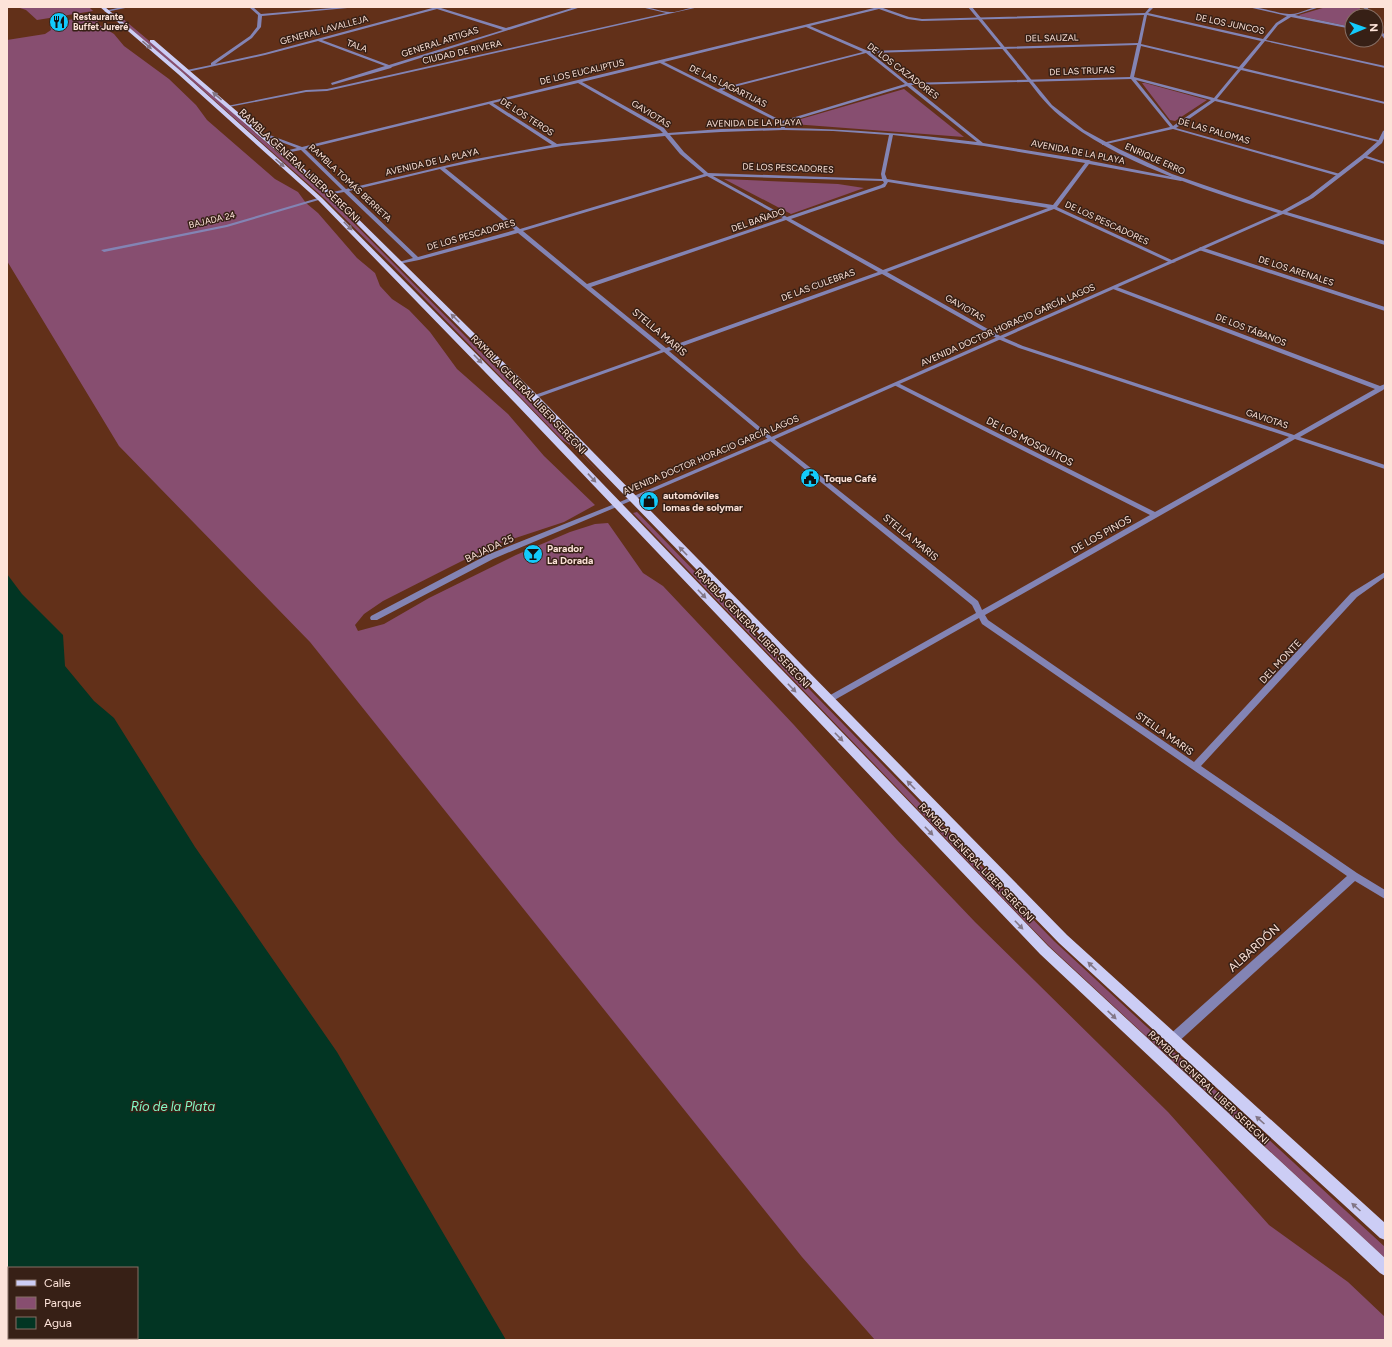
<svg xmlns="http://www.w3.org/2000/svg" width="1392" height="1347" viewBox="0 0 1392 1347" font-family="Figtree,sans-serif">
	<rect width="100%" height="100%" fill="#623019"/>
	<path fill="#874e70" d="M7 7H89L93 11 37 20 26 10 20 8Z
		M1326 7H1359L1365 16H1352V27L1300 16 1299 15Z
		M112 13H116L191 76 328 197 619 492 576 449 561 439 393 266 324 198 188 77Z
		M91 16 97 17 98 24 114 34 124 46 169 79 196 105 207 120 275 179 298 192 306 203 318 213 357 258 375 273 380 286 392 299 409 310 430 332 457 369 508 414 544 456 595 505 564 522 494 545 448 568 383 601 364 614 355 625 358 631 384 624 429 598 516 555 570 532 595 524 608 523 643 573 663 586 794 725 897 840 975 922 1168 1112 1269 1225 1348 1282 1385 1317V1340H875L802 1257 310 642 119 446 7 261V40L45 34 51 30 50 25 57 22Z
		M1142 83H1145L1207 100 1175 121 1170 120Z
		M904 89 964 137 793 124 794 121Z
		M724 179 838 184 864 188 791 214Z
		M637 512 1054 941 1385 1247V1258L1049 946 634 514 633 513Z"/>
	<path fill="#023523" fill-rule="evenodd" d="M7 574 22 594 63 635 65 666 94 701 114 718 195 847 337 1052 506 1340H7ZM9 1268H137V1338H9Z"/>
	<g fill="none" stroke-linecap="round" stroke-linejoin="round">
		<path fill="#8384b4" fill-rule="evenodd" d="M249 7H253L261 14 344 7H358L262 16 261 27 252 38 215 64 265 53 436 7H444L441 8 506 28 575 7H581L392 67 391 68 332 85 331 83 385 66 318 41 265 55 187 72V70L211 65V63L250 36 257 27 258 15ZM437 9 503 30 389 65 322 40Z
			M641 7C651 7 662 12 670 12 677 13 689 7 699 7L327 91 306 92 229 107 227 106 306 90 327 89 666 13Z
			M878 7H886L883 8 909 17 922 19 1145 13 1150 7H1154L1148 13 1263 39 1276 23 1287 16 1248 7C1262 7 1275 13 1289 14 1299 15 1309 7 1320 7L1295 15 1352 27V29L1291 17 1278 25 1266 40 1385 66V68L1265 41 1243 68 1385 102V104L1241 70 1217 99 1382 141V143L1215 101 1176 128 1340 174V176H1338L1173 129 1102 145V143L1170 127 1131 79 911 85 983 143 1087 160H1089L1091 161 1183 179V180L1181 181 1089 164 1057 207 1176 262 1171 263 1054 209 887 272 1002 337 1023 346 1294 435 1375 389 1113 289V287H1117L1380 386 1385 384V388L1383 390 1300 437 1385 465V469L1295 439 985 615 988 620 1194 762 1351 593 1385 572V577L1357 597 1201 766 1357 873 1385 890V899L1355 881 1176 1044 1172 1045 1168 1044 1167 1040 1168 1036 1347 876 982 624 979 618 831 702H825L824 700 825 698 976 613 972 605 769 440 664 352 536 398H532V396L661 350 518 233 419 260 399 264V262L413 258 344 192 328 195V193L342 190 301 150 281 154V152L297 148 260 134 264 133 302 147ZM879 9 907 19 922 21 1144 15 1138 43 868 51 810 26ZM1147 15 1261 41 1239 67 1141 44ZM806 27 863 52 718 89 664 62ZM1137 45 1130 77 908 83 871 53ZM1141 46 1238 69 1214 98 1134 77ZM866 53 905 84 782 121 722 90ZM660 63 780 123 781 128 721 129 668 133 664 128 582 82ZM1136 80 1211 100 1173 126ZM578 83 660 130 663 133 557 144 493 103ZM907 86 977 142C913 134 849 129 785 128L784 123ZM489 104 552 145 470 160 346 189 305 149ZM783 130 833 131 889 135 881 174 882 179 708 173 684 152 670 135 721 132ZM893 135 984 146 1085 163 1053 205 887 179 885 174ZM665 136 680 154 704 174 520 229 445 168 498 157 562 146ZM440 169 515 230 418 257 349 191ZM707 176 783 218 587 284 523 231ZM713 176 883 181 884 183 881 185 787 217ZM888 182 1048 208 883 270 791 219 885 187ZM786 220 878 272 666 348 591 287ZM882 274 998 339 1019 348 1289 437 1155 512 898 383H894V385L1150 515 982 610 978 601 773 438 669 351Z
			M1376 32 1385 34V36L1376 34Z
			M1364 155 1385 162V164L1362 157V156Z
			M318 198 322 199 227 227 104 252 101 250 226 225Z
			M1201 247 1385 307V311L1199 250V248Z
			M617 503 619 504 620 505 619 506 493 559 377 620H371L370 618 371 616 487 555Z"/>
		<path fill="#8384b4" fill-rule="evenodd" d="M122 7H130L106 12 104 11Z
			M968 7H972L1052 105 1084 130 1119 149 1172 174 1233 195 1282 211 1309 196 1362 155 1378 141 1383 131 1385 130V136L1382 143 1366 157 1313 198 1287 212 1385 241V245L1283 214 773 440 619 506H615L614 505 615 504 769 438 1278 213C1208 191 1117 163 1060 116 1045 104 1034 88 1022 73 1004 51 986 29 968 7Z
			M1363 7H1367L1373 16H1369Z
			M1376 23 1385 36V40L1376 27Z"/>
		<path fill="#cccdf5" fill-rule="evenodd" d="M100 7H105L182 72 322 198 522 400 1048 946 1385 1258V1276L1380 1273 1040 954 516 404 318 200 178 74Z
			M150 40H154L332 193 537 395 1067 935 1385 1223V1240L1380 1238 1059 943 531 399 328 195 150 42Z"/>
	</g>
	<defs><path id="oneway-solid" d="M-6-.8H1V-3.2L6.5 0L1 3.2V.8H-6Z"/></defs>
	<g fill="#827686">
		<use href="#oneway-solid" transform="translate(147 45) rotate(40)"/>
		<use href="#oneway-solid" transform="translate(217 96) rotate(-140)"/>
		<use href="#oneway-solid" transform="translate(280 163) rotate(42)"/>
		<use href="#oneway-solid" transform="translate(348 226) rotate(45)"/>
		<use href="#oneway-solid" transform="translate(455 318) rotate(-135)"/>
		<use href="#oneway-solid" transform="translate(478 359) rotate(46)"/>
		<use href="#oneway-solid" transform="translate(592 478) rotate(47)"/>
		<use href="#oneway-solid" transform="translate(683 551) rotate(-134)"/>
		<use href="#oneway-solid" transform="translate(702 594) rotate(46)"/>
		<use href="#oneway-solid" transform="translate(792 688) rotate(46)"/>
		<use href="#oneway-solid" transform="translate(839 737) rotate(46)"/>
		<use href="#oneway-solid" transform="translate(911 785) rotate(-134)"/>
		<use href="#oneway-solid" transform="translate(929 831) rotate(46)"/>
		<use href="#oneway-solid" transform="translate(1019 925) rotate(46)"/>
		<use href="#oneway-solid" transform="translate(1092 966) rotate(-137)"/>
		<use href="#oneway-solid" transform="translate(1112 1015) rotate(43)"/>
		<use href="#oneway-solid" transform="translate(1260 1120) rotate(-138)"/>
		<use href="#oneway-solid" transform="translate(1356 1207) rotate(-138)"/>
	</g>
	<defs>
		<symbol id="restaurant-disc" viewBox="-11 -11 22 22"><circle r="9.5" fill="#13cafb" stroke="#372016"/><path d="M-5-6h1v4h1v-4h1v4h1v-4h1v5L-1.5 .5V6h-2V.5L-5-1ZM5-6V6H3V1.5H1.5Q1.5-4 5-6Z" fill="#111"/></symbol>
		<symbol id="civic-disc" viewBox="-11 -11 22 22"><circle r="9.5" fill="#13cafb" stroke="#372016"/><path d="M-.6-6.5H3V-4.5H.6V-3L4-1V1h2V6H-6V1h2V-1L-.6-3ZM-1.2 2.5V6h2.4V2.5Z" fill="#111"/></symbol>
		<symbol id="shop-disc" viewBox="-11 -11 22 22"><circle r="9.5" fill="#13cafb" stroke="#372016"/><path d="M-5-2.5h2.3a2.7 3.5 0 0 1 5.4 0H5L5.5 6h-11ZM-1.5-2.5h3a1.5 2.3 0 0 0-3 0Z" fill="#111"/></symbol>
		<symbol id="bar-disc" viewBox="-11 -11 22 22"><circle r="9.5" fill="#13cafb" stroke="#372016"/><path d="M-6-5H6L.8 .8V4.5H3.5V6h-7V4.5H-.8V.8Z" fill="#111"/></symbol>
	</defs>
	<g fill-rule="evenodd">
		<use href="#restaurant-disc" x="48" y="11" width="22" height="22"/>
		<use href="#civic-disc" x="799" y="467" width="22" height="22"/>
		<use href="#shop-disc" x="638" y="490" width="22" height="22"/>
		<use href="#bar-disc" x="522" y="543" width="22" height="22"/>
	</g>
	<g text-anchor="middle" stroke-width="3" stroke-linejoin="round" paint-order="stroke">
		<g font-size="9" font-weight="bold" fill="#fde3d9" stroke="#372016" text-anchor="start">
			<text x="73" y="20">Restaurante<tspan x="73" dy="10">Buffet Jureré</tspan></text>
		</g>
		<g font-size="9" fill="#fde3d9" stroke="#372016">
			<text transform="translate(1230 24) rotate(12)" y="3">DE LOS JUNCOS</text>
			<text transform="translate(324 30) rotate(-15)" y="3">GENERAL LAVALLEJA</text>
			<text transform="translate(1052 38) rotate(-1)" y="3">DEL SAUZAL</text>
			<text transform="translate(440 42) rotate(-18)" y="3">GENERAL ARTIGAS</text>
			<text transform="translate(357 46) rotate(20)" y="3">TALA</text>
			<text transform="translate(462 52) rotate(-13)" y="3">CIUDAD DE RIVERA</text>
			<text transform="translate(903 71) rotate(37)" y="3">DE LOS CAZADORES</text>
			<text transform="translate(1082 71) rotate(-2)" y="3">DE LAS TRUFAS</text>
			<text transform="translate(582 72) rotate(-13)" y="3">DE LOS EUCALIPTUS</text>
			<text transform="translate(728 86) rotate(26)" y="3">DE LAS LAGARTIJAS</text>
			<text transform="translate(651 114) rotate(32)" y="3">GAVIOTAS</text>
			<text transform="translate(527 117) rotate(33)" y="3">DE LOS TEROS</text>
			<text transform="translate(754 123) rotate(-1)" y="3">AVENIDA DE LA PLAYA</text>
			<text transform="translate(1214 131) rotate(16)" y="3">DE LAS PALOMAS</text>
			<text transform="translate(1078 152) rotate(11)" y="3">AVENIDA DE LA PLAYA</text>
			<text transform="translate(1155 159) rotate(24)" y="3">ENRIQUE ERRO</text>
			<text transform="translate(432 162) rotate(-13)" y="3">AVENIDA DE LA PLAYA</text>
			<text transform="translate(788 168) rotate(2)" y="3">DE LOS PESCADORES</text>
			<text transform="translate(350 183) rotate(43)" y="3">RAMBLA TOMÁS BERRETA</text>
			<text transform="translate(212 220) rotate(-13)" y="3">BAJADA 24</text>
			<text transform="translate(758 220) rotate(-19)" y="3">DEL BAÑADO</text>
			<text transform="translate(1107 223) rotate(25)" y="3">DE LOS PESCADORES</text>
			<text transform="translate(471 235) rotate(-16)" y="3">DE LOS PESCADORES</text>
			<text transform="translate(1296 271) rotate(18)" y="3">DE LOS ARENALES</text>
			<text transform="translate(818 285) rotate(-20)" y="3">DE LAS CULEBRAS</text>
			<text transform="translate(965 308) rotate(30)" y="3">GAVIOTAS</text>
			<text transform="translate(1008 325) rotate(-24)" y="3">AVENIDA DOCTOR HORACIO GARCÍA LAGOS</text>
			<text transform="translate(1251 330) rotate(21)" y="3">DE LOS TÁBANOS</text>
			<text transform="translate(1267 419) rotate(18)" y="3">GAVIOTAS</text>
			<text transform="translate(711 455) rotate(-23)" y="3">AVENIDA DOCTOR HORACIO GARCÍA LAGOS</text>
		</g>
		<g font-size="10" fill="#fde3d9" stroke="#372016">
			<text transform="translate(300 165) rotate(43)" y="4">RAMBLA GENERAL LIBER SEREGNI</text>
			<text transform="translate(660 332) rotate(40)" y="4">STELLA MARIS</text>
			<text transform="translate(529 394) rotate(46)" y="4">RAMBLA GENERAL LIBER SEREGNI</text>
			<text transform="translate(1030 441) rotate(27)" y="4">DE LOS MOSQUITOS</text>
			<text transform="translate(1101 534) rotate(-29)" y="4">DE LOS PINOS</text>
			<text transform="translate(911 537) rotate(39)" y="4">STELLA MARIS</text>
			<text transform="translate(489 548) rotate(-25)" y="4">BAJADA 25</text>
			<text transform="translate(753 628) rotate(46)" y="4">RAMBLA GENERAL LIBER SEREGNI</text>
			<text transform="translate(1280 661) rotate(-47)" y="4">DEL MONTE</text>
			<text transform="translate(1165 733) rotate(35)" y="4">STELLA MARIS</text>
			<text transform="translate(977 862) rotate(46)" y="4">RAMBLA GENERAL LIBER SEREGNI</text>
			<text transform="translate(1209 1087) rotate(43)" y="4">RAMBLA GENERAL LIBER SEREGNI</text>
		</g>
		<g font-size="10" font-weight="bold" fill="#fde3d9" stroke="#372016" text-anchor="start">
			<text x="824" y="482">Toque Café</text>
			<text x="663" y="499">automóviles<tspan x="663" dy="12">lomas de solymar</tspan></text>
			<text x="547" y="552">Parador<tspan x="547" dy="12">La Dorada</tspan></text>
		</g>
		<g font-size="12" fill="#fde3d9" stroke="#372016">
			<text transform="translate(1254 948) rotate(-42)" y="4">ALBARDÓN</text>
		</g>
		<g font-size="13" font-style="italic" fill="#83fbc7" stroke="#372016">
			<text x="173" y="1111">Río de la Plata</text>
		</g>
	</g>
	<rect width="1392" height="1347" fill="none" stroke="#fde3d9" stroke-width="16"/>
	<rect x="8" y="1267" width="130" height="72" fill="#372016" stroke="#866e64"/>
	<rect x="16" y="1280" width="20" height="6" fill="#cccdf5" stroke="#866e64"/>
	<text x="44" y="1287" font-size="12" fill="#fde3d9">Calle</text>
	<rect x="16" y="1297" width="20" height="12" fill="#874e70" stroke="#866e64"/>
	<text x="44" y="1307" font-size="12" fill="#fde3d9">Parque</text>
	<rect x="16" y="1317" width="20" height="12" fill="#023523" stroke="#866e64"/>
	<text x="44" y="1327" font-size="12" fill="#fde3d9">Agua</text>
	<g transform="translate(1364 28) rotate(88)"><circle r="19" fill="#372016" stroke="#866e64"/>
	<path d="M0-3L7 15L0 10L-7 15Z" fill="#13cafb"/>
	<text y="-6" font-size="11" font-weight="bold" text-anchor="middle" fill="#fde3d9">N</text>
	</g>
</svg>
